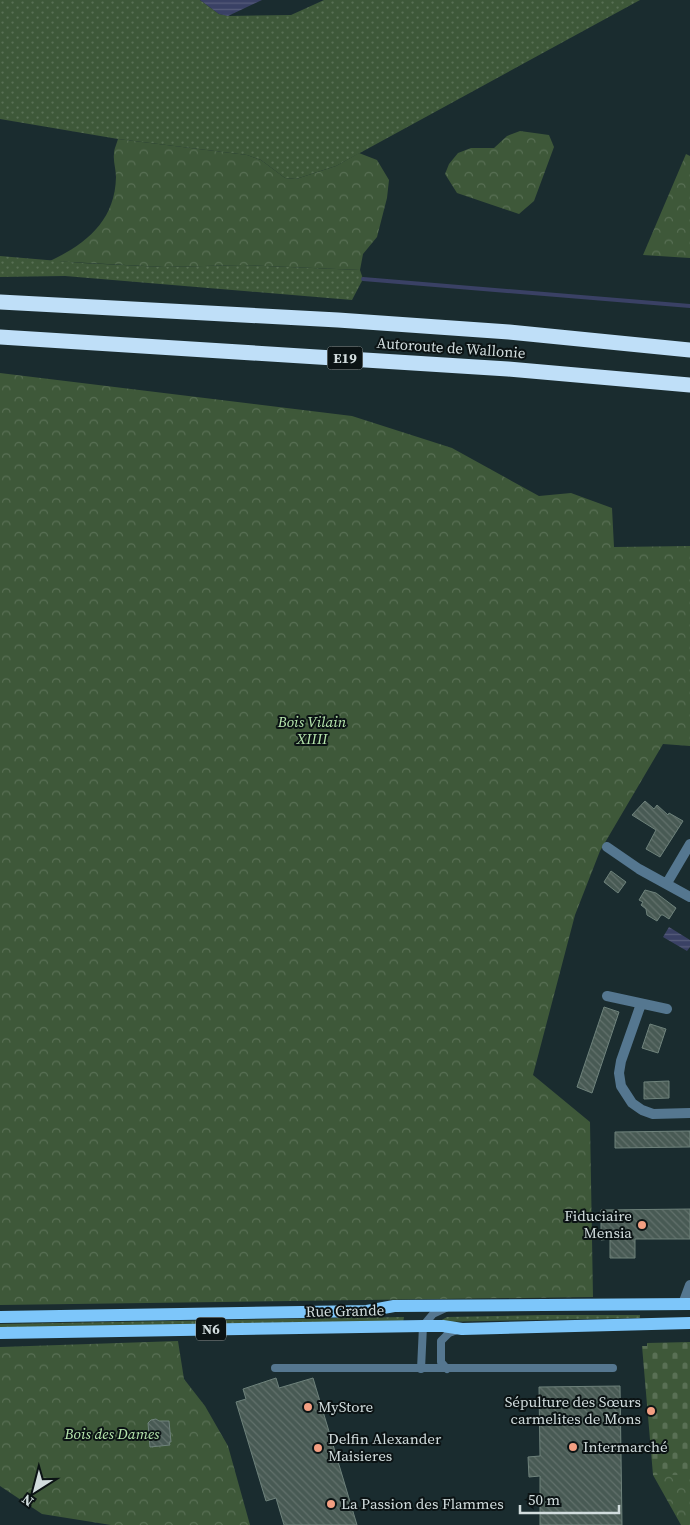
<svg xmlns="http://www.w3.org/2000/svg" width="690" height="1525" viewBox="0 0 690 1525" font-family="'Source Serif 4',serif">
	<defs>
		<pattern id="grass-dots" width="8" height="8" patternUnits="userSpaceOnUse" patternTransform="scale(1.25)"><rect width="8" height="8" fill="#3e5839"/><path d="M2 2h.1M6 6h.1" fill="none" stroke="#597055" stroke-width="1.8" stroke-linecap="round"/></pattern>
		<pattern id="forest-crowns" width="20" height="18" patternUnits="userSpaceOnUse" patternTransform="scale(1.25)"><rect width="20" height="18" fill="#3e5839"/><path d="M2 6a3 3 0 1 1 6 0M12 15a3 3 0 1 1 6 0" fill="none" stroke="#597055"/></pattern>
		<pattern id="cemetery-stones" width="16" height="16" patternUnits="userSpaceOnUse" patternTransform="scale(1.25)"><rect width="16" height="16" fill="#3e5839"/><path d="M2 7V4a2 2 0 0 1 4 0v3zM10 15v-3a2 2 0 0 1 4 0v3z" fill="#597055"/></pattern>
		<pattern id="water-rules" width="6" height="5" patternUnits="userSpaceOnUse" patternTransform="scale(1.25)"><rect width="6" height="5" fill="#3a4165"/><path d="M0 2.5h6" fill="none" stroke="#565c7b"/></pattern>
		<pattern id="building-back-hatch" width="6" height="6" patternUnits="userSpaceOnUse" patternTransform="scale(1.25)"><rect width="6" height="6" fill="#485a54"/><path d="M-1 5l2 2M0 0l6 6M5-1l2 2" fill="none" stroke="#62716c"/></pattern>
	</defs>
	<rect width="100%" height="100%" fill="#1a2c2f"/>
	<path fill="url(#grass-dots)" d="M0 0H200L219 14 228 16 291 15 324 0H640L336 166 296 179 285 178 261 160 247 155 118 139 0 119Z
		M0 256 82 263 164 267 243 265 360 270 363 279 352 300 65 276 0 277Z
		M544 1315H640V1318L438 1322 447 1317Z
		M404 1317 403 1323 0 1330V1324Z"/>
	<path fill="url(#forest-crowns)" d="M520 131 549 135 554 147 534 201 519 214 457 193 445 174 449 164 458 153 471 148H494L507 136Z
		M118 139 247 155 261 160 285 178 296 179 336 166 359 153 377 160 389 180 387 198 377 237 363 254 360 270 243 265 164 267 50 261C86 244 115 221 116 177 116 170 113 161 114 154 114 149 117 143 118 139Z
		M686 154 690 156V258L643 255Z
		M0 373 352 416 452 448 539 496 571 493 612 508 614 547 690 546V746L663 744 600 851 575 915 533 1075 590 1122 593 1297 0 1305Z
		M178 1341 184 1379 205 1406 228 1446 250 1525H111L42 1514 0 1486V1347Z
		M653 1475H690V1525H681Z"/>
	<path fill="url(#cemetery-stones)" d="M690 1342V1475H653L642 1346H647V1343Z"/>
	<path fill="url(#water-rules)" d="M200 0H262L228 16 219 14Z
		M669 927 690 940V947L687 951 663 937Z"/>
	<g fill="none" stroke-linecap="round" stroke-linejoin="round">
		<path stroke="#3a4165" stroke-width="4" d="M363 279 690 306"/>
	</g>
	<path fill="url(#building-back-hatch)" stroke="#6e827b" d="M645 801 654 809 657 805 668 815 669 813 683 821 660 857 646 849 656 830 632 815Z
		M611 871 626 882 618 893 604 882Z
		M645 890 656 893 676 908 669 919 663 915H661L657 921 647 915 646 909 641 905 643 902 639 900Z
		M604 1007 619 1012 592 1093 577 1087Z
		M650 1024 666 1029 658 1053 642 1048Z
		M669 1081V1098L644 1099V1082Z
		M690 1131V1147L615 1148V1132Z
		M690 1209V1239H635V1258H610V1239L601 1240V1210Z
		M276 1378 279 1388 313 1378 357 1525H284L276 1498 266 1501 236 1402 246 1399 243 1389Z
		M620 1386 622 1525H540V1476L529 1477 528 1457 540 1456 539 1387Z
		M156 1419 159 1421H169L171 1442H169L170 1445 150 1447 148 1423 151 1420Z"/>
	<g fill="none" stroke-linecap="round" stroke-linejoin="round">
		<path stroke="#557790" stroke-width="8" d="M275 1368H613
			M421 1369 423 1326 433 1314 448 1307
			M447 1369 441 1362V1341L449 1333 457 1330"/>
		<path stroke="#557790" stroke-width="10" d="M607 847 639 869 690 897
			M667 883 690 844
			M607 996 667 1009
			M641 1004 621 1061 619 1073 621 1086 632 1103 642 1110 653 1114 690 1113
			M683 1304 690 1285"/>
		<path stroke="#7dc6fa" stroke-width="12" d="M0 1317 367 1311 394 1306 690 1304
			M0 1333 423 1326H443L462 1329 690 1323"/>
		<path stroke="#bfdff8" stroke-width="15" d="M0 302 338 320 509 332 690 350
			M0 337 508 369 690 385"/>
	</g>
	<g fill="#f39f82" stroke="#0b1314" stroke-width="2">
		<circle cx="642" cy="1225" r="5"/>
		<circle cx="308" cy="1407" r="5"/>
		<circle cx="651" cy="1411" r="5"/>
		<circle cx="573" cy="1447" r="5"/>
		<circle cx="318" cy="1448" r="5"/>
		<circle cx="331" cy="1504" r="5"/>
	</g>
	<g text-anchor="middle" stroke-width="4" stroke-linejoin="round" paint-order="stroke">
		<g fill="#0b1314" stroke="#96a0a1" stroke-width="1">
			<rect x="327.5" y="346.5" width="35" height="23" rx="4"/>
			<rect x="196" y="1317.5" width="30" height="23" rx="4"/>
		</g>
		<g font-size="14" font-weight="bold" fill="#d2ddde">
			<text x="345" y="363">E19</text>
			<text x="211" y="1334">N6</text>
		</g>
		<g font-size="15" fill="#d2ddde" stroke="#0b1314">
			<text transform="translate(451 348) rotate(4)" y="5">Autoroute de Wallonie</text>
			<text transform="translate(345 1311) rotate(-1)" y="5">Rue Grande</text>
		</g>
		<g font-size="15" font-style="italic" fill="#b7e7ae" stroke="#0b1314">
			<text x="312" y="727">Bois Vilain<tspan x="312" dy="17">XIIII</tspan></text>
			<text x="112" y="1439">Bois des Dames</text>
		</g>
		<g font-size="15" fill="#d2ddde" stroke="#0b1314" text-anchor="start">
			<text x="632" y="1221" text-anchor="end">Fiduciaire<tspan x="632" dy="17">Mensia</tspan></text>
			<text x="641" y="1407" text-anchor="end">Sépulture des Sœurs<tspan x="641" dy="17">carmelites de Mons</tspan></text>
			<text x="318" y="1412">MyStore</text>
			<text x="328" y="1444">Delfin Alexander<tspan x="328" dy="17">Maisieres</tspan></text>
			<text x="583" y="1452">Intermarché</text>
			<text x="341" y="1509">La Passion des Flammes</text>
		</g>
	</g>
	<g transform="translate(35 1490) rotate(216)" stroke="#0b1314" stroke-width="4" paint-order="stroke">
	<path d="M0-4L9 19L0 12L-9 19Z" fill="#d2ddde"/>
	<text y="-8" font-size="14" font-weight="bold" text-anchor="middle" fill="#d2ddde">N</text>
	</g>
	<path d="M520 1505v8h99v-8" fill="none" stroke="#d2ddde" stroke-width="2.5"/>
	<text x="528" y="1505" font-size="15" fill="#d2ddde" stroke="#0b1314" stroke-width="4" paint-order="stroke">50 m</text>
</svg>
